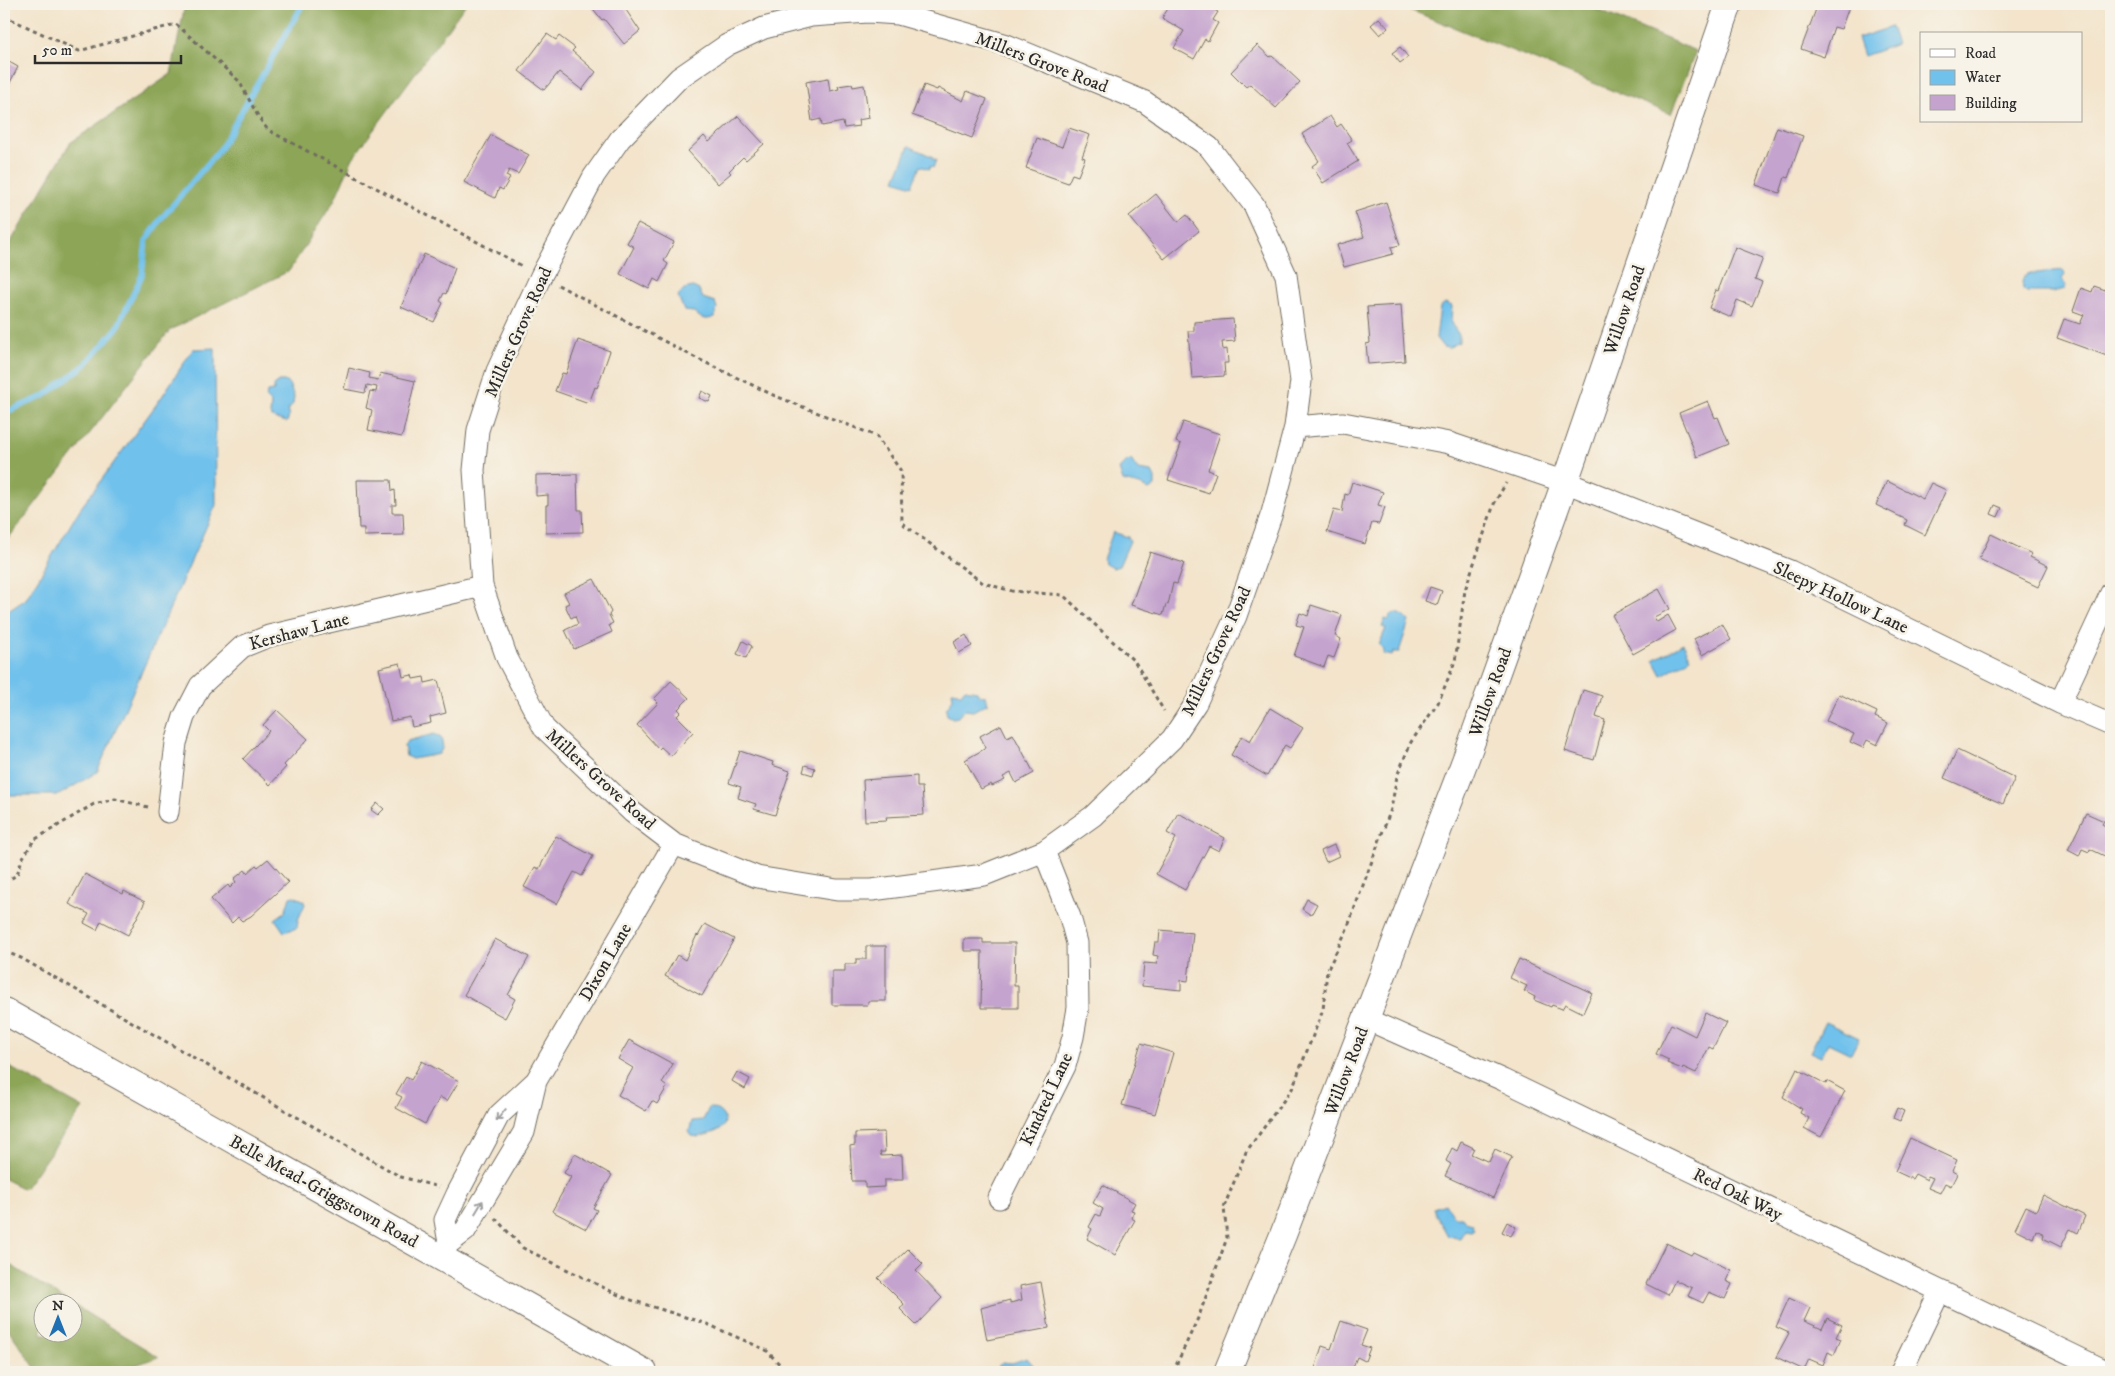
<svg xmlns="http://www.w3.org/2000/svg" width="2115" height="1376" viewBox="0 0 2115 1376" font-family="'IM FELL DW Pica',serif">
	<rect width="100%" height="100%" fill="#f7f3e8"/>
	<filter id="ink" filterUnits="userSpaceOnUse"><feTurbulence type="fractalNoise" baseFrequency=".02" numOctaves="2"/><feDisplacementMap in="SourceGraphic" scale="10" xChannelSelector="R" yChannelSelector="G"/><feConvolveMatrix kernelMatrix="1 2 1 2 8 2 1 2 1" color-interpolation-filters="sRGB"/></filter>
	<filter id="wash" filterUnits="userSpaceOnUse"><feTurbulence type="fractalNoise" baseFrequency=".0096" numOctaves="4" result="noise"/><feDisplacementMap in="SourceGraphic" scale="20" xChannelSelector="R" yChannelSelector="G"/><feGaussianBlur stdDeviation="1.12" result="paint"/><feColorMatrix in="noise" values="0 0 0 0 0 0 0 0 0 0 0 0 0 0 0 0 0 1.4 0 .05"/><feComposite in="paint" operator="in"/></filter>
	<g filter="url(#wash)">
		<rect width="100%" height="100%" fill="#f3e4cb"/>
		<path fill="#8ca556" stroke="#5c6840" d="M185 4H466L353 158 334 201 289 271 170 330 4 544V253L70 143 171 74Z
			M1395 4H1583L1696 51 1671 114Z
			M4 1064 83 1108 24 1189 4 1179Z
			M4 1261 72 1304H42V1334H72V1304L159 1357 115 1372H38L4 1323Z"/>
		<path fill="#70c1ec" stroke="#4e768c" d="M1891 27 1897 44 1864 56 1858 38Z
			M909 146 933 157 932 159 936 160 933 168 930 166 929 169 920 166 912 186 895 180Z
			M2063 270 2065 275 2062 279 2066 286 2065 289 2053 292H2027L2023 289 2022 280 2027 274Z
			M693 287 699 290 703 298 715 302 717 308 715 317C705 321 701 319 694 312L684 311 678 296 684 289Z
			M1445 303 1452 306 1451 323 1459 335V342L1449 348 1443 347 1436 338 1440 307Z
			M215 348 216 505 97 772 59 795H4V614L26 599 80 509 161 398 193 349Z
			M278 381H284L289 384 294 397 293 404 287 411 289 416 287 422 275 419 270 415 271 403 266 399 267 392 274 391V386Z
			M1131 460 1138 470 1152 472 1155 478V486L1149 490 1140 485 1123 481 1119 469 1127 461Z
			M1113 532 1128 537 1130 541 1119 566 1113 568 1104 564 1103 559Z
			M1396 613 1404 616 1409 621 1399 652H1393L1392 656 1383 654 1384 650 1379 645 1386 628 1382 627 1385 619 1389 620 1390 615Z
			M1683 643 1691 658 1662 675 1654 660Z
			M965 689 977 691 979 695 986 696 988 703 973 711 964 710 958 717 953 718 947 715 946 709 953 698 952 691 958 692 960 695Z
			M434 734 441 738 443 747 439 754 412 759 406 756 404 746 407 741Z
			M294 896 303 900 305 904 298 920 297 928 284 932 275 919 285 912 290 897Z
			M1825 1022 1859 1038 1851 1054 1828 1043 1821 1057 1810 1052Z
			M709 1108C721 1108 732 1122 719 1130 714 1133 705 1135 699 1137L692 1136 689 1132 692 1121 703 1120Z
			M1445 1204 1454 1217H1462L1465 1221 1471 1223 1474 1229 1471 1231 1465 1230 1460 1238 1448 1236C1443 1226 1437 1219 1433 1208Z
			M1027 1358 1034 1366 1031 1372H999V1365L1002 1362 1012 1363Z"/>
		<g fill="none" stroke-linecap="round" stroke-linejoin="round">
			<path stroke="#70c1ec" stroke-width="5.5" d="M4 413 44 396 85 365 117 328 142 275 146 241 160 220 220 149 303 4"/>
		</g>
		<g id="blocks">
			<path fill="#c4a3ce" d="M591 4H628L624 7 640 31 624 44 604 19 602 20 590 5Z
				M1171 4H1203L1218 12 1213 20 1218 23 1208 41 1205 39 1194 59 1174 48 1184 31 1162 18Z
				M1818 4H1850L1841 29 1834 27 1824 57 1801 49Z
				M1379 18 1388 28 1380 35 1371 25Z
				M547 34 556 40 559 36 575 48 572 51 596 72 582 90 559 72 544 90 519 71Z
				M1257 45 1270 57 1272 56 1300 82 1276 108 1250 84 1246 87 1231 72Z
				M1400 47 1408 57 1400 63 1392 53Z
				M4 59 18 67 4 94Z
				M828 78 830 91 839 89 838 86 852 84 853 87 864 85 869 118 858 120 859 126 844 128 843 122 822 126 821 119 812 121 806 82Z
				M924 85 937 90 938 88 963 101 967 91 987 99 972 138 912 115Z
				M738 116 764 144 746 160 743 157 729 171 731 173 718 184 688 151 704 136 709 142Z
				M1330 116 1337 127 1341 124 1352 140 1347 143 1358 161 1323 183 1312 166 1319 161 1302 134Z
				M1777 127 1803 136 1788 178 1785 177 1780 193 1756 185Z
				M1069 128 1090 135 1082 157 1085 158 1078 176 1072 174 1068 183 1026 168 1037 138 1062 147Z
				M491 135 529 155 518 174 509 170 506 176 510 178 503 190 499 188 495 198 464 182Z
				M1156 194 1178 222 1187 215 1199 231 1164 259 1129 216Z
				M1386 202 1400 245 1391 247 1393 254 1344 267 1337 245 1364 237 1355 212Z
				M638 223 674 242 664 261 668 264 659 282 654 279 649 289 620 274 634 247 627 243Z
				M1735 247 1763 258 1755 279 1762 282 1752 306 1737 300 1731 317 1709 308 1716 290 1718 291Z
				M424 254 455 268 446 294 444 293 440 301 443 303 434 322 401 307Z
				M2094 286 2111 292V344L2107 356 2057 338 2064 319 2080 324 2084 315 2073 311 2081 288 2092 292Z
				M1401 305 1405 361 1368 364 1366 344 1370 343 1367 307Z
				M1233 319 1235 341 1222 342 1223 350 1227 349 1228 363H1224L1225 376 1192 378 1188 331H1194V322Z
				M578 340 610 351 597 388 595 387 589 403 555 391 562 373 566 374Z
				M349 368 370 373 369 378 378 380 380 373 415 381 402 437 368 430 372 410 366 408 370 391 376 392 377 387 367 385 365 393 344 389Z
				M702 391 712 396 709 402 699 398Z
				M1708 401 1715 418 1718 417 1729 444 1697 457 1679 413Z
				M1183 422 1220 434 1208 470 1216 473 1209 493 1168 480 1181 444 1176 442Z
				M577 474 578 510H582L583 532 546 533V505H548V495L536 496V475Z
				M357 480H391L392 491 395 490 396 505H392V513H403L404 535 364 536V528H359Z
				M1887 481 1923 499 1931 483 1946 490 1925 535 1905 525 1907 520 1876 505Z
				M1352 482 1383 492 1378 505 1385 507 1379 524 1372 523 1365 544 1327 532 1334 510 1342 512 1345 494 1348 495Z
				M1995 505 2002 508 1998 517 1991 514Z
				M1991 534 2032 554 2030 557 2048 566 2038 587 1979 559Z
				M1150 552 1184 563 1177 584 1173 583 1168 605 1166 604 1163 615 1131 605Z
				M594 579 611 612 609 615 613 623 609 625 612 632 574 649 565 630 578 624 575 616 571 618 565 605 569 603 564 593Z
				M1430 587 1442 591 1437 605 1425 601Z
				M1659 589 1670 609 1654 617 1657 622 1668 615 1676 630 1633 654 1612 615Z
				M1311 605 1342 615 1335 636 1341 639 1334 658 1328 656 1324 667 1294 656 1304 627 1296 625 1300 613 1308 616Z
				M1722 624 1731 639 1702 655 1694 639Z
				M966 635 972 646 959 653 954 642Z
				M743 641 752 646 746 658 737 654Z
				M400 663 403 677 412 675 413 679 424 677 425 683 438 680 446 713 430 717 431 723 412 727 410 717 391 721 379 668Z
				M671 681 689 698 678 709 681 712 677 716 693 732 671 756 661 747 659 749 637 725 658 703 654 699Z
				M1583 690 1602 696 1596 717 1605 720 1594 760 1565 751Z
				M1839 694 1877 712 1875 717 1888 723 1877 745 1867 740 1863 748 1850 742 1854 734 1826 721Z
				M1270 708 1303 728 1290 748 1285 745 1267 776 1231 755 1242 736 1250 741Z
				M277 710 308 739 284 765 286 767 270 785 243 759 269 731 263 725Z
				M1001 725 1007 737 1013 734 1034 773 1016 783 1011 773 1003 777 1005 780 992 786 991 784 981 789 965 760 986 748 980 736Z
				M1957 750 2015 778 2003 804 1944 778Z
				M740 751 773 762 772 765 790 771 775 815 754 809 756 804 738 798 741 787 729 783Z
				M805 765 815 768 813 775 803 772Z
				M917 776V787H922L924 815 886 817 887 820 865 821 863 780Z
				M377 803 384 809 378 815 371 810Z
				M1178 813 1225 838 1219 851 1209 846 1185 890 1156 874 1176 838 1167 833Z
				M2086 813 2104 821 2102 824 2111 829V859L2090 849 2089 852 2082 849 2079 856 2068 850Z
				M556 836 593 856 582 876 574 872 557 904 524 887 535 867 539 869Z
				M1334 845 1339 856 1326 862 1321 851Z
				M268 859 288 882 251 916 242 921 238 917 232 923 211 899 228 885 230 888 236 882 234 879 245 870 247 873 256 865 258 867Z
				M85 874 123 894 124 891 145 902 128 935 101 921 97 930 84 923 89 914 69 904Z
				M1307 899 1317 904 1311 915 1302 909Z
				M705 924 734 939 702 996 665 976 677 955 685 960 697 935 698 936Z
				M1160 930 1193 933 1188 981 1181 980V990L1142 986 1144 963 1157 964 1158 956 1153 955 1155 942H1159Z
				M495 939 529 957 508 995 515 999 505 1018 464 995Z
				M964 939H983V943H1015L1014 986H1018V1008H981L982 951H964Z
				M866 946H886V1001H868V1005H832V971H845V964H856V959H866Z
				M1519 959 1592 993 1583 1013 1565 1004 1562 1009 1552 1005 1551 1007 1534 1000 1535 997 1524 991 1527 986 1510 978Z
				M1705 1013 1726 1023 1713 1049 1709 1047 1696 1073 1683 1067 1682 1069 1667 1063 1669 1060 1656 1054 1671 1024 1695 1036Z
				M629 1040 673 1064 662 1083 667 1087 657 1104 652 1101 646 1111 618 1095 633 1068 618 1059Z
				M1141 1043 1173 1053 1155 1114 1122 1105Z
				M422 1061 459 1081 447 1101 440 1097 425 1124 396 1108 402 1097 396 1094 406 1077 411 1080Z
				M1797 1069 1826 1084 1827 1081 1845 1091 1821 1137 1804 1128 1809 1118 1800 1113 1802 1109 1783 1097Z
				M737 1072 750 1079 745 1089 732 1081Z
				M1897 1108 1904 1111 1900 1121 1893 1118Z
				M884 1132 885 1152H880L881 1156 902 1155 903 1180H884V1187L865 1188V1181H852L850 1146 855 1145V1133Z
				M1910 1138 1957 1160 1952 1171 1957 1174 1951 1186 1945 1183 1940 1193 1928 1188 1933 1178 1928 1176 1927 1180 1915 1174 1912 1179 1895 1171Z
				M1461 1142 1474 1148 1471 1154 1489 1162 1495 1149 1512 1157 1493 1198 1445 1176 1451 1164 1446 1161 1452 1148 1457 1151Z
				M575 1154 612 1175 593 1208 597 1210 586 1229 552 1211 571 1177 564 1173Z
				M1103 1185 1135 1203 1131 1210 1134 1211 1131 1218 1135 1220 1115 1255 1087 1239 1092 1229 1089 1227 1096 1214 1100 1216 1103 1209 1093 1203Z
				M2043 1195 2085 1216 2078 1233 2070 1229 2061 1247 2043 1238 2044 1234 2036 1230 2033 1238 2015 1229 2026 1206 2036 1211Z
				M1507 1222 1516 1227 1511 1236 1502 1232Z
				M1666 1243 1691 1255 1693 1252 1731 1270 1726 1281 1732 1284 1725 1299 1709 1292 1703 1303 1688 1296 1692 1288 1675 1280 1668 1295 1646 1284Z
				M908 1249 923 1264 916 1271 942 1298 916 1325 900 1309 904 1304 878 1278Z
				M1041 1282 1049 1328 987 1340 981 1308 1010 1300V1303L1022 1300 1020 1286Z
				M1789 1298 1810 1308 1804 1321 1822 1329 1827 1318 1842 1325 1836 1337 1841 1339 1834 1355 1828 1352 1823 1365 1809 1359 1804 1370 1776 1357 1789 1333 1776 1327Z
				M1341 1321 1367 1330 1361 1345 1370 1348 1365 1361 1357 1357 1351 1372 1343 1370 1342 1372H1314L1322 1346 1331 1349Z"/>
		</g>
	</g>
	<g filter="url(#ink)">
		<use href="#blocks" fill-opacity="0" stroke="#716c63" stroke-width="1"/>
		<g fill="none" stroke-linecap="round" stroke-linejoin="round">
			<defs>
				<path id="minor" d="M868 12 898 14 1004 44 1145 102 1209 147 1254 205 1286 275 1301 381 1295 427 1272 513 1236 616 1196 703 1172 739 1093 816 1044 851 984 875 872 890H837L757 877 674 844 632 812 544 728 507 658 482 586 474 470 478 430 497 371 541 276 594 176 620 139 679 78 727 45 764 28 811 16Z
					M1295 427 1343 423 1449 443 1565 482 1790 571 2060 703 2111 725
					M2060 703 2111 593
					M168 812 176 743 184 717 200 686 242 647 269 636 482 586
					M1366 1019 1503 1080 2108 1372
					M999 1198 1065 1066 1073 1037 1078 1008 1077 943 1070 917 1044 851
					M449 1243 445 1220 457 1194 499 1115 536 1081
					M441 1256 449 1243 465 1231 524 1132 536 1081 674 844
					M1901 1372 1940 1291"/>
				<path id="tertiary" d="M4 1011 644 1372
					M1227 1372 1283 1235 1466 758 1565 482 1729 4"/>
			</defs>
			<use href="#minor" stroke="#716c63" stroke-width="23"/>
			<use href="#tertiary" stroke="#716c63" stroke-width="28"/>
			<path stroke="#716c63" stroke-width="3" stroke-dasharray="4 4" stroke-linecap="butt" d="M4 16 79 51 176 24 239 81 259 118 268 130 524 267
				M558 285 696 358 773 395 876 436 901 471 902 523 983 583 1012 591 1063 595 1135 662 1164 711
				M4 882 17 875 22 859 34 840 94 804 115 799 148 807
				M4 951 21 958 401 1177 439 1187
				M495 1218 523 1248 625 1298 707 1324 766 1350 787 1372
				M1173 1372 1199 1316 1227 1238 1224 1207 1246 1152 1292 1089 1323 1010 1327 971 1347 929 1391 809 1397 776 1411 742 1438 703 1455 662 1465 590 1494 504 1506 483"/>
			<use href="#minor" stroke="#fff" stroke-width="21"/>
			<use href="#tertiary" stroke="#fff" stroke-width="26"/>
		</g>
		<defs><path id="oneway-shaft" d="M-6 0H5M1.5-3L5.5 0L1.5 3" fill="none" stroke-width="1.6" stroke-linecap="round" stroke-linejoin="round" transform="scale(1.25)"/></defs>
		<g stroke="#a0a0a0">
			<use href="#oneway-shaft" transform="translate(501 1115) rotate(129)"/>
			<use href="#oneway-shaft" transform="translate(479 1207) rotate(-59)"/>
		</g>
	</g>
	<g text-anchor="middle" stroke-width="5" stroke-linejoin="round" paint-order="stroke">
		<g font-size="18" fill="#2b2b2b" stroke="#f7f3e8">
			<text transform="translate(1042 62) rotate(21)" y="6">Millers Grove Road</text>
			<text transform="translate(1624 310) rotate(-71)" y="6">Willow Road</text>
			<text transform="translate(518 332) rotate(-66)" y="6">Millers Grove Road</text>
			<text transform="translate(1841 597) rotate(25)" y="6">Sleepy Hollow Lane</text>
			<text transform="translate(299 631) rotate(-15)" y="6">Kershaw Lane</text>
			<text transform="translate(1216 651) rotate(-65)" y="6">Millers Grove Road</text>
			<text transform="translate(1490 692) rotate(-70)" y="6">Willow Road</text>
			<text transform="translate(601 779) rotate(42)" y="6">Millers Grove Road</text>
			<text transform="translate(605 962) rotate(-60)" y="6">Dixon Lane</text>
			<text transform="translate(1346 1071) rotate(-69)" y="6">Willow Road</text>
			<text transform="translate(1046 1099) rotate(-65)" y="6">Kindred Lane</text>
			<text transform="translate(324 1191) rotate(29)" y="6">Belle Mead-Griggstown Road</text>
			<text transform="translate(1738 1194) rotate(26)" y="6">Red Oak Way</text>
		</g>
	</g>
	<rect width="2115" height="1376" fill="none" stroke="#f7f3e8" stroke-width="20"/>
	<rect x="1920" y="32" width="162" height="90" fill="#f7f3e8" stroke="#a5a39c"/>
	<rect x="1930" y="49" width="25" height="8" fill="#ffffff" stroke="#a5a39c"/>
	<text x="1965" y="58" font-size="15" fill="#2b2b2b">Road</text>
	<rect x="1930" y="70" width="25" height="15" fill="#70c1ec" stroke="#a5a39c"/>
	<text x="1965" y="82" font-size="15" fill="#2b2b2b">Water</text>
	<rect x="1930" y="95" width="25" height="15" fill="#c4a3ce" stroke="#a5a39c"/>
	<text x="1965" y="108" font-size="15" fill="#2b2b2b">Building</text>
	<g transform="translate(58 1318)"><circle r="24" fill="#f7f3e8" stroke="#a5a39c"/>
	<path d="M0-4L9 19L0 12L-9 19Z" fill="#1f6fb2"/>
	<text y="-8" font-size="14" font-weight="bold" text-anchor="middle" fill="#2b2b2b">N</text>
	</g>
	<path d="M35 55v8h146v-8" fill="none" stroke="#2b2b2b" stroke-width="2.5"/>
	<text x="42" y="55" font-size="15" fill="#2b2b2b" stroke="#f7f3e8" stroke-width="4" paint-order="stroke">50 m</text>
</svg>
